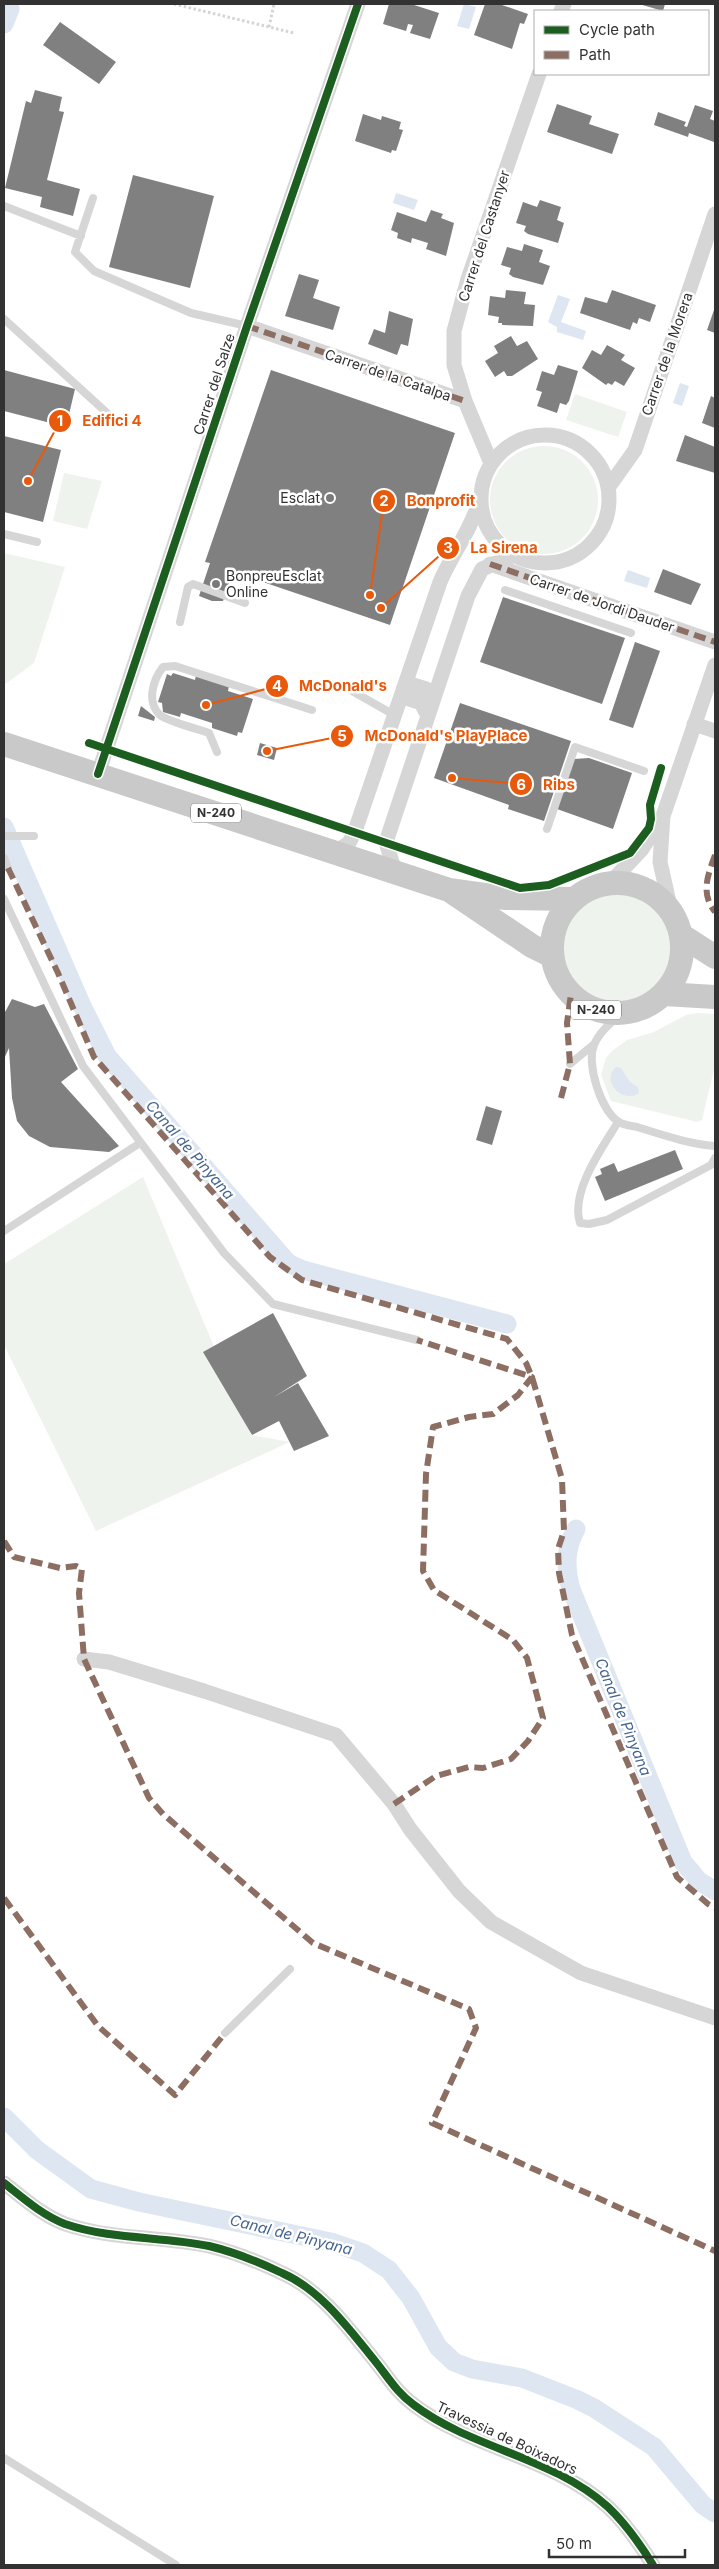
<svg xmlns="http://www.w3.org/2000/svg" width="719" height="2569" viewBox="0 0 719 2569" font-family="Inter,sans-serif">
	<rect width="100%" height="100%" fill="#fff"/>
	<path fill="#eff3ed" d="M575 394 627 412 618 437 566 420Z
		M490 500a54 54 0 1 1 108 0a54 54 0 1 1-108 0Z
		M64 473 102 481 87 529 53 521Z
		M4 553 65 567 34 663 4 685Z
		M562 947a55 55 0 1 1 110 0a55 55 0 1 1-110 0Z
		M698 1013 715 1014V1065L702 1120 697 1122 689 1120 611 1101 601 1075 606 1058 612 1051 627 1040 654 1032 686 1015Z
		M143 1177 251 1435 290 1442 96 1531 4 1345V1264Z"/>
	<path fill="#dde6f1" d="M464 4 476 7 469 29 457 26Z
		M396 193 418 200 414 210 393 203Z
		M558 295 570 299 561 322 586 331 583 340 557 332V327L548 322Z
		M680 383 689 386 682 406 673 403Z
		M628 570 650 578 647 588 624 581Z
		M616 1067 621 1068 630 1082 638 1087 639 1093C623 1105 600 1080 616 1067Z"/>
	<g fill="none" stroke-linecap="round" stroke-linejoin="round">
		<path stroke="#dde6f1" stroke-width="19" d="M4 24 10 9
			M4 827 82 1006 107 1056 288 1263 303 1270 507 1324
			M576 1529C565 1549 565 1567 571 1589L683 1862 699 1881 715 1891
			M4 2117 37 2150 91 2189 139 2202 331 2242 363 2253 389 2270 411 2298 438 2347 454 2362 472 2369 522 2378 578 2400 594 2408 654 2447 703 2505 715 2513"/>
	</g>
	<path fill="#808080" d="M389 4H411L439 13 430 39 410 33 413 25 408 24 406 31 383 24Z
		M485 4H499L528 14 524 24 520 23 512 49 474 35Z
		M639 4H665L663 11Z
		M60 22 116 62 99 84 43 45Z
		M35 90 62 97 59 111 64 112 47 180 80 189 73 216 40 207 42 197 5 188 26 101 31 103Z
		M557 104 592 116 589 124 619 134 612 154 547 132Z
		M695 105 713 111 710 119 715 121 714 142 689 133 688 137 654 125 658 112 686 122 684 126 687 127Z
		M363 114 381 120 382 116 401 122 399 129 403 130 396 151 392 150 391 153 355 141Z
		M133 175 214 196 190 288 109 267Z
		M540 200 561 207 557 220 564 223 558 243 528 234 524 231 526 226 516 223 523 202 537 207Z
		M431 210 443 214 441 218 454 223 446 256 426 249 428 243 412 238 411 243 397 238 398 233 391 230 397 212 426 222Z
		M524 244 543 250 539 262 550 266 543 285 513 277 509 274 511 268 501 265 507 247 522 251Z
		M299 274 319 280 313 298 340 307 333 330 285 316Z
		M506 290 526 292 524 304 535 305 533 326 502 325V323H498L499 317 488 315 490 296 505 298Z
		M612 290 656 305 650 322 639 318 637 324 633 322 630 330 580 313 585 297 607 303Z
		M715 307V333L707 330Z
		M389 311 413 319 408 346 401 344 397 355 368 344 374 329 385 333Z
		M511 336 517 346 527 341 538 359 512 376H507L504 371 495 377 485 361 498 353 494 346Z
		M607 345 625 355 621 360 635 368 624 386 615 381 612 385 608 383 606 385 582 368 592 350 601 355Z
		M558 365 578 371 569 401 566 405 560 403 557 413 537 406 542 392 536 390 542 371 554 375Z
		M4 370 75 389 66 427 4 411Z
		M271 370 455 433 390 625 233 572 223 601H212L199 596 210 563 205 562Z
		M711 396 715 398V428L702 423Z
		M685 435 715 447V473L676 461Z
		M4 436 61 450 43 522 4 512Z
		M663 569 701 584 691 605 654 592Z
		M503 597 625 638 602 704 480 662Z
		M635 642 660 651 633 728 609 720Z
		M173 673 195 680 196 675 229 686 228 691 253 699 242 733 238 732 237 736 212 728V723L181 713 180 717 163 712 162 703 158 702 167 674 171 676Z
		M460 703 571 741 544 821 508 809 509 805 434 778Z
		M141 706 155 717 154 721 138 716Z
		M260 743 277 748 274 760 257 755Z
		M589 758 632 773 613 829 557 809 574 759Z
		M12 999 35 1007 44 1004 78 1069 61 1082 119 1146 109 1152 50 1147 29 1136 17 1121 12 1098 9 1048 4 1059V1014Z
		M486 1106 502 1111 492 1145 476 1140Z
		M675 1150 683 1169 605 1201 595 1177 602 1174 600 1169 614 1163 618 1172Z
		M273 1313 307 1376 274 1397 298 1383 329 1436 294 1451 279 1421 252 1435 203 1352Z"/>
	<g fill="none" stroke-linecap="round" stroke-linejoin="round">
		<path stroke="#d4d4d4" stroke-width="3" stroke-dasharray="2.5 2.5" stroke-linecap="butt" d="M174 4 294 33
			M269 27 274 4"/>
		<path stroke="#d6d6d6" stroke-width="8" d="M93 198 75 252 94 271 191 313 247 326
			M4 206 81 236
			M4 319 118 423
			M4 534 37 542
			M505 590 631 633
			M180 622 188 587 193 584 245 603
			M345 687 396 716
			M217 752 209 733C198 729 169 722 160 715 146 702 153 680 163 667L175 666 312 710
			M547 829 575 747 644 771
			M4 836H34
			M4 858 8 868
			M4 899 83 1066 224 1253 273 1304 417 1340
			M621 1013C612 1022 599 1032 594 1045 586 1064 601 1111 619 1122 623 1125 632 1126 637 1127 663 1135 689 1144 715 1146
			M570 1064 593 1045
			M618 1122C602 1148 570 1192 580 1223L589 1224 607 1220 711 1165 715 1158
			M4 1231 140 1143
			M225 2033 290 1969
			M4 2458 176 2565"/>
		<path stroke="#d6d6d6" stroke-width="15" d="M561 11 564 4
			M247 326 465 401
			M481 499a64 64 0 1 1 128 0a64 64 0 1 1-128 0Z
			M491 463 465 401 454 365V331L468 279 539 74
			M608 488 635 450 715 214
			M490 564 715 642
			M407 683 426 689 434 695
			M403 697 421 703 428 716
			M694 724 715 731
			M98 774 247 326 358 4
			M335 852 349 843 355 831 440 582C452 554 471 530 479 502
			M395 872 386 842 468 596 482 569 515 555
			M610 883 642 849 661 820
			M671 911 660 862 663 816 715 665
			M84 1659 109 1662 204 1691 336 1735 394 1804 410 1829 459 1891 491 1922 581 1973 715 2018
			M4 2183C23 2198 42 2215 65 2224 112 2240 161 2236 209 2246 234 2252 259 2262 282 2273 321 2290 349 2329 375 2361 388 2377 397 2393 414 2405 472 2449 553 2457 608 2507 626 2524 640 2544 653 2565"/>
		<path stroke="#c9c9c9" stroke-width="24" d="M4 744 449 890 506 898 573 899
			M552 948a65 65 0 1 1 130 0a65 65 0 1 1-130 0Z
			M452 892 532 946 552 956
			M681 935 715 957
			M664 994 715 997"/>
		<path stroke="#8d6e63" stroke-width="6" stroke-dasharray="12 6" stroke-linecap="butt" d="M247 326 465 401
			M490 564 715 642
			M715 855C708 875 700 893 715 912
			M8 868 58 973 94 1057 270 1257 302 1280 507 1339 526 1363 532 1377 562 1479 564 1531 558 1549 559 1573 572 1635 677 1877 708 1904 715 1908
			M561 1098 570 1064 567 1023 571 994
			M4 1541 14 1557 60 1568 76 1566 82 1569 79 1593 84 1659 149 1798 163 1814 313 1943 469 2009 476 2028 432 2123 715 2251
			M394 1804 436 1776 469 1767 483 1768 511 1759 528 1741 543 1718 527 1658 513 1640 434 1590 423 1571 426 1474 433 1427 469 1417 493 1414 518 1395 532 1377 417 1340
			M4 1898 98 2026 175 2095 225 2033"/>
		<defs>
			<path id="cycleway" d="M89 743 520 888 549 885 630 853 649 828 651 819 650 805 661 768
				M98 774 247 326 358 4
				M4 2183C23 2198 42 2215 65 2224 112 2240 161 2236 209 2246 234 2252 259 2262 282 2273 321 2290 349 2329 375 2361 388 2377 397 2393 414 2405 472 2449 553 2457 608 2507 626 2524 640 2544 653 2565"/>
		</defs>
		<use href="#cycleway" stroke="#fff" stroke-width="11"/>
		<use href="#cycleway" stroke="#1b5e20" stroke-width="8"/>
	</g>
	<g fill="#7a7a7a" stroke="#fff" stroke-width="2">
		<circle cx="330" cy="498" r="5"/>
		<circle cx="216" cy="584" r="5"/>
	</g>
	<g text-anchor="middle" stroke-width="5" stroke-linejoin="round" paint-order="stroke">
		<g fill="#fff" stroke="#707070" stroke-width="1">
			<rect x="191" y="803.5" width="50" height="19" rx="4"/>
			<rect x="571" y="1000.5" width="50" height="19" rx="4"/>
		</g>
		<g font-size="12" font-weight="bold" fill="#323232">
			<text x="216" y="817">N-240</text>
			<text x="596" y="1014">N-240</text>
		</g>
		<g font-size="14" fill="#323232" stroke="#fff">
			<text transform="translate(484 236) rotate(-72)" y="5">Carrer del Castanyer</text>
			<text transform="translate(667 354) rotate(-71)" y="5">Carrer de la Morera</text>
			<text transform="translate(388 375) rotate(19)" y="5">Carrer de la Catalpa</text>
			<text transform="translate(214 384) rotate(-72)" y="5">Carrer del Salze</text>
			<text transform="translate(602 603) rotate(19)" y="5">Carrer de Jordi Dauder</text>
			<text transform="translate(507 2438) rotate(25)" y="5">Travessia de Boixadors</text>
		</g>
		<g font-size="14" fill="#323232" stroke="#fff" text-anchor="end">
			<text x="320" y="503">Esclat</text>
			<text x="226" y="581" text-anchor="start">BonpreuEsclat<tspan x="226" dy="16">Online</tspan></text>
		</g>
		<g font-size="15" font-style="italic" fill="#45658f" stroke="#fff">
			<text transform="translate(190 1150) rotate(49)" y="5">Canal de Pinyana</text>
			<text transform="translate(623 1717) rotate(68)" y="5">Canal de Pinyana</text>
			<text transform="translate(291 2235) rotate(14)" y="5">Canal de Pinyana</text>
		</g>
	</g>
	<path fill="none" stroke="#e8590c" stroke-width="2" d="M28 481L60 421M370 595L384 501M381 608L448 548M206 705L277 686M267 751L342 736M452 778L521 784"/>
	<g fill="#e8590c" stroke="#fff" stroke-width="2">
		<circle cx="28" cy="481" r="5"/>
		<circle cx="370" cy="595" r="5"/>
		<circle cx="381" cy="608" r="5"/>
		<circle cx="206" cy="705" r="5"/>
		<circle cx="267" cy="751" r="5"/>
		<circle cx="452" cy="778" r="5"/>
		<circle cx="60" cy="421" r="12"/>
		<circle cx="384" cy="501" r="12"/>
		<circle cx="448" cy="548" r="12"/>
		<circle cx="277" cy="686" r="12"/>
		<circle cx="342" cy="736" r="12"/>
		<circle cx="521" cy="784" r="12"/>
	</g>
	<g font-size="15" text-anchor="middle" font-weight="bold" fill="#fff">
		<text x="60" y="426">1</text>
		<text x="384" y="506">2</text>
		<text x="448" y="553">3</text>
		<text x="277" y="691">4</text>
		<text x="342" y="741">5</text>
		<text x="521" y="790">6</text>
	</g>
	<g font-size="15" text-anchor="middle" font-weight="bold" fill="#e8590c" stroke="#fff" stroke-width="5" stroke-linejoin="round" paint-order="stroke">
		<text x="112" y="426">Edifici 4</text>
		<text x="441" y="506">Bonprofit</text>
		<text x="504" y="553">La Sirena</text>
		<text x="343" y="691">McDonald's</text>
		<text x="446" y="741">McDonald's PlayPlace</text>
		<text x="559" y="790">Ribs</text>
	</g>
	<rect width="719" height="2569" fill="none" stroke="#323232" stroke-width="10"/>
	<rect x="534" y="10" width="175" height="65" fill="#ffffff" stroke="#adadad"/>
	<rect x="544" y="26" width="25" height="8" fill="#1b5e20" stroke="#adadad"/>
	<text x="579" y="35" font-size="15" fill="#323232">Cycle path</text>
	<rect x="544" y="51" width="25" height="8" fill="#8d6e63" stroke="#adadad"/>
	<text x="579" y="60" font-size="15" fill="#323232">Path</text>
	<path d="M549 2549v8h136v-8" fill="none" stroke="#323232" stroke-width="2.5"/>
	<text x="556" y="2549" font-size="15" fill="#323232" stroke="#ffffff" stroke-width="4" paint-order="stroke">50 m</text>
</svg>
